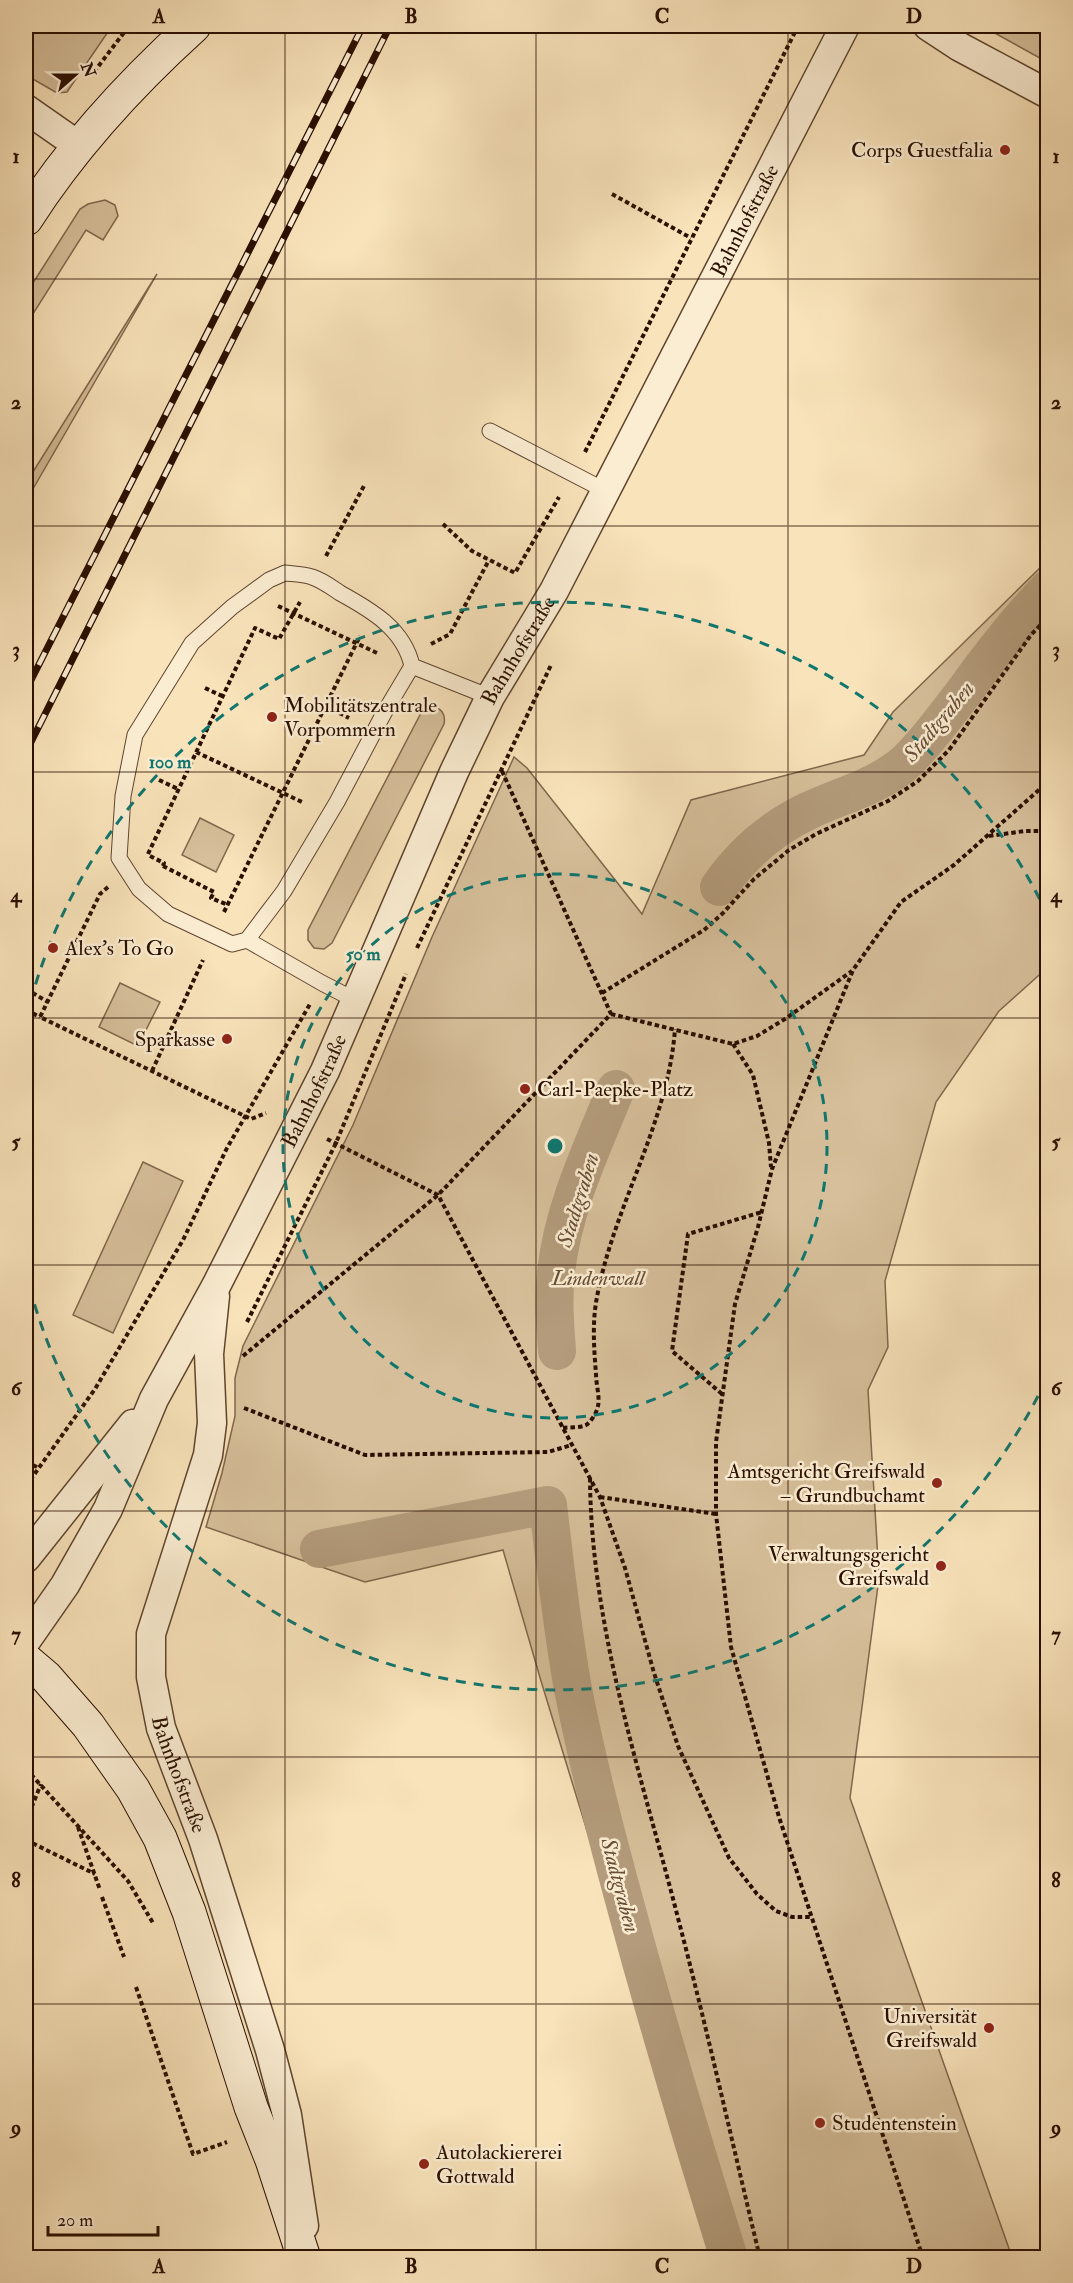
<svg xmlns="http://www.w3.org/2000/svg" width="1073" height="2283" viewBox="0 0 1073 2283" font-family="'IM FELL Double Pica',serif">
	<rect width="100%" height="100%" fill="#f9e3ba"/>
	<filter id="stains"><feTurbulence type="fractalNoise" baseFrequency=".00333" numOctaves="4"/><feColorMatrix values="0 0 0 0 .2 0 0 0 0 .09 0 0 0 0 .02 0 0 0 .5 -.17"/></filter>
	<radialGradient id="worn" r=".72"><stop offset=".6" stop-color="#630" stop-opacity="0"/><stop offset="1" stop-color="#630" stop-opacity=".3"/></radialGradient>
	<path fill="#d6bf9a" stroke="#80674d" stroke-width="1.5" d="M26 26H112L67 92 57 93 26 75Z
		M982 26H1047V62Z
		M105 200 115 205 118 216 103 240 86 230 26 325V294L80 209 88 204Z
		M157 274 26 501V483Z
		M1047 561V968L999 1011 936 1102 885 1281 888 1347 868 1390 879 1578 850 1798 1012 2257H718L541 1681 503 1550 365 1582 206 1527 222 1473 235 1416V1378L243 1346 353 1125 432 937 514 757 527 768 642 914 691 800 864 755 893 712Z
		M431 707C441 707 446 714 444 724L332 943 324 949 314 948 308 940V930L422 711Z
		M200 818 234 835 216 872 182 855Z
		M120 983 160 1002 138 1046 99 1027Z
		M143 1162 183 1181 113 1333 73 1315Z"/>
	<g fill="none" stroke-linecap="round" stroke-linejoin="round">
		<path stroke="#b39b7b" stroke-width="38" d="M719 887C742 854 772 828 808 811 841 795 878 787 906 762 928 741 945 716 964 692 990 656 1017 621 1048 589
			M557 1351C555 1324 553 1299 556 1272 563 1208 592 1148 616 1089
			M319 1549 548 1505C555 1566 562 1628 573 1689 591 1781 616 1871 641 1962 669 2061 698 2159 729 2258"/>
		<defs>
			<path id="lane" d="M490 431 606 491
				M285 573C294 574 303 574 312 577 322 580 331 587 340 593 371 610 404 629 412 666L384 713 337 802 284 891 247 940 232 944 168 914 139 889 119 858 123 796 135 735 192 643 232 607 269 580Z
				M412 666 490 697
				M247 940 322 983 355 1000"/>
			<g id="street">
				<path d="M928 26 960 47 1048 94"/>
				<path d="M26 109 79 146"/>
				<path id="s1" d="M215 1296 209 1354 212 1423 208 1455 151 1634V1677L161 1728 203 1839 270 2050 287 2115 304 2226"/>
				<path d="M26 1558 133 1424"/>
				<path id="s2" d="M26 1641 65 1585 108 1509 154 1399 216 1286 325 1071 454 772 490 697 554 591 845 26"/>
			</g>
			<path id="secondary" d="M26 219C72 147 131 83 194 26
				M26 1660 46 1677 88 1725 133 1789 160 1838 189 1912 251 2107 272 2160 304 2258"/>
		</defs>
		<use href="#lane" stroke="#5e442e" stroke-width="17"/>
		<use href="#street" stroke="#5e442e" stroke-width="31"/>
		<use href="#secondary" stroke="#2a0f00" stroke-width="35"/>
		<path stroke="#2a0f00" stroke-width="4" stroke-dasharray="4.5 3" stroke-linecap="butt" d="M94 72 129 26
			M612 194 691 238
			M585 452 798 26
			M443 524 472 551 515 573 559 497
			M326 556 365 484
			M278 606 377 653
			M431 644 450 634 489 560
			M205 688 222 696
			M326 706 349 718
			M196 752 302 802
			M502 771 611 1014
			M159 780 178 789
			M989 836 1025 831H1048
			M148 854 255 628 279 639 300 602
			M150 856 164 863 163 866
			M163 866 214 892 211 898 228 905
			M108 887 100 894 40 1017 251 1119 266 1113
			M224 912 360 636
			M417 948 551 665
			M26 989 48 1002
			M602 993 704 930 723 913 754 879 789 850 816 834 888 801 918 781 949 750 1031 635 1048 617
			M26 1010 40 1017
			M611 1014 733 1044 757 1036 785 1019 852 971
			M733 1044 753 1075 769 1143 771 1167
			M152 1071 203 960
			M327 1139 438 1195 600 1497 625 1568 654 1673 678 1746 729 1858 757 1894 776 1911 792 1917H812
			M247 1322 336 1143 406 974
			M243 1356 438 1195 611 1014
			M722 1394 672 1351 688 1234 762 1212
			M244 1408 365 1455 548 1452 572 1445
			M563 1428C569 1427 580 1428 586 1425 591 1422 597 1412 598 1406 600 1397 596 1384 596 1374 594 1349 592 1322 597 1297 614 1205 668 1124 675 1029
			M26 1462 37 1467
			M590 1478C591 1630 642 1776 679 1922 708 2033 733 2146 760 2258
			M26 1486 95 1389 183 1240 227 1148 310 1004
			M600 1497 716 1514
			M26 1769 128 1881 153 1923
			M26 1821 41 1784
			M78 1827 100 1890
			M26 1840 95 1874
			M102 1897 124 1957
			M136 1987 193 2154 227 2142
			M923 2258 779 1817 731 1647 716 1514V1442L735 1304 758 1227 772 1169 853 970 901 902 954 865 1048 782"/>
		<use href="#lane" stroke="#fbedd2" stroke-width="15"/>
		<use href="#street" stroke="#fbedd2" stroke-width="28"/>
		<use href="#secondary" stroke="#fbedd2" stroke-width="33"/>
		<defs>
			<path id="rail" d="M26 690 363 26
				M26 752 390 26"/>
		</defs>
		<use href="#rail" stroke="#2a0f00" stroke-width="7"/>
		<use href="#rail" stroke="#fbedd2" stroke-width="4.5" stroke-dasharray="14" stroke-linecap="butt"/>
	</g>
	<path fill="none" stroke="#2a0f00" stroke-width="1.5" stroke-opacity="0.55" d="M285 26V2258M536 26V2258M788 26V2258M26 279H1048M26 526H1048M26 772H1048M26 1018H1048M26 1265H1048M26 1511H1048M26 1757H1048M26 2004H1048"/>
	<g fill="none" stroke="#0f766e" stroke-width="3" stroke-dasharray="10 8">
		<circle cx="555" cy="1146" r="272"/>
		<path d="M1046 1380A544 544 0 0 1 26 1273M26 1019A544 544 0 0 1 1046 912"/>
	</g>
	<g fill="#8f2418" stroke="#fbedd2" stroke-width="2">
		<circle cx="1005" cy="150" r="6"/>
		<circle cx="272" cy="717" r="6"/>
		<circle cx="53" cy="948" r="6"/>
		<circle cx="227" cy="1039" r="6"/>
		<circle cx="525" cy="1089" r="6"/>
		<circle cx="937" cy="1483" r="6"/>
		<circle cx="941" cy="1566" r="6"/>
		<circle cx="989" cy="2028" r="6"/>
		<circle cx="820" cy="2123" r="6"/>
		<circle cx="424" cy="2164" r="6"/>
	</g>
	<g text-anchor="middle" stroke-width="5" stroke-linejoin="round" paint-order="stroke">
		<g font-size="21" fill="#2a0f00" stroke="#fbedd2" text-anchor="end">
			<text x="993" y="157">Corps Guestfalia</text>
			<text x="284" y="712" text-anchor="start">Mobilitätszentrale<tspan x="284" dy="24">Vorpommern</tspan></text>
			<text x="65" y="955" text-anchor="start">Alex's To Go</text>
			<text x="215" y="1046">Sparkasse</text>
			<text x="537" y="1096" text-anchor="start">Carl-Paepke-Platz</text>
			<text x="925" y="1478">Amtsgericht Greifswald<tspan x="925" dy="24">– Grundbuchamt</tspan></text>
			<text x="929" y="1561">Verwaltungsgericht<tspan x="929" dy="24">Greifswald</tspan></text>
			<text x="977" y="2023">Universität<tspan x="977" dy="24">Greifswald</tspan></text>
			<text x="832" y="2130" text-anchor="start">Studentenstein</text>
			<text x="436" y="2159" text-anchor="start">Autolackiererei<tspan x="436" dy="24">Gottwald</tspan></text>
		</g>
		<g font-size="21" fill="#2a0f00" stroke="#fbedd2">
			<text dy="7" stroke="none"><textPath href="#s2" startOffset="1594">Bahnhofstraße</textPath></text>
			<text dy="7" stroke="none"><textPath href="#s2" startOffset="1108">Bahnhofstraße</textPath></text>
			<text dy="7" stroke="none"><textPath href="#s2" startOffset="622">Bahnhofstraße</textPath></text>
			<text dy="7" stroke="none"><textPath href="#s1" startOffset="492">Bahnhofstraße</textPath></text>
		</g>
		<g font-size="21" font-style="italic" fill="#664d36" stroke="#fbedd2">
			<text x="598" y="1285">Lindenwall</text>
		</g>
		<g font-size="22" font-style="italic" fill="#684e37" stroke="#fbedd2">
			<text transform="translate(938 721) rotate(-50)" y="8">Stadtgraben</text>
			<text transform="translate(577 1200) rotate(-73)" y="8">Stadtgraben</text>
			<text transform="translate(621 1885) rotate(75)" y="8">Stadtgraben</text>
		</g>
	</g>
	<circle cx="555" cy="1146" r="9" fill="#0f766e" stroke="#fbedd2" stroke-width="3"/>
	<g font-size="18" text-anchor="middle" font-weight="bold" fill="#0f766e" stroke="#fbedd2" stroke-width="5" stroke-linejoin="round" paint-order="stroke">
		<text x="170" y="768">100 m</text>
		<text x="363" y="960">50 m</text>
	</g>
	<rect width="1073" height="2283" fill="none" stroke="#f9e3ba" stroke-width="66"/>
	<g transform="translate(75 75) rotate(69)" stroke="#fbedd2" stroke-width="4.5" paint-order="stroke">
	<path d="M0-4.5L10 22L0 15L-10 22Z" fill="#2a0f00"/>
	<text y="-9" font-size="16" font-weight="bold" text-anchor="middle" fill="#2a0f00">N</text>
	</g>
	<path d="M48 2226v9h110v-9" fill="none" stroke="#2a0f00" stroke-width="3"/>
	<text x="57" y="2226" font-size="18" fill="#2a0f00" stroke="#fbedd2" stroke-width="4.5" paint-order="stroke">20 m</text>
	<rect x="33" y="33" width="1007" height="2217" fill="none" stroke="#2a0f00" stroke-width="2"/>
	<g font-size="20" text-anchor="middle" font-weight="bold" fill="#2a0f00">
		<text x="159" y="23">A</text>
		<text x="411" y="23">B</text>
		<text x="662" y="23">C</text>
		<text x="914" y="23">D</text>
		<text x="16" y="163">1</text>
		<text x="1056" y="163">1</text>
		<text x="16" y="409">2</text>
		<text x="1056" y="409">2</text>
		<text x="16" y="656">3</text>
		<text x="1056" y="656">3</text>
		<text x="16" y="902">4</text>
		<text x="1056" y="902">4</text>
		<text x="16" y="1148">5</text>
		<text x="1056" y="1148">5</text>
		<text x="16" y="1395">6</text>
		<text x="1056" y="1395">6</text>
		<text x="16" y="1641">7</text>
		<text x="1056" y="1641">7</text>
		<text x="16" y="1887">8</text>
		<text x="1056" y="1887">8</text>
		<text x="16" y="2134">9</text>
		<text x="1056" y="2134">9</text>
		<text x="159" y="2273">A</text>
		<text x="411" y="2273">B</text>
		<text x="662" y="2273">C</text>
		<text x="914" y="2273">D</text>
	</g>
	<rect width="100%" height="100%" filter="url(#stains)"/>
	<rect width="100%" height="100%" fill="url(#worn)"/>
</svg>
